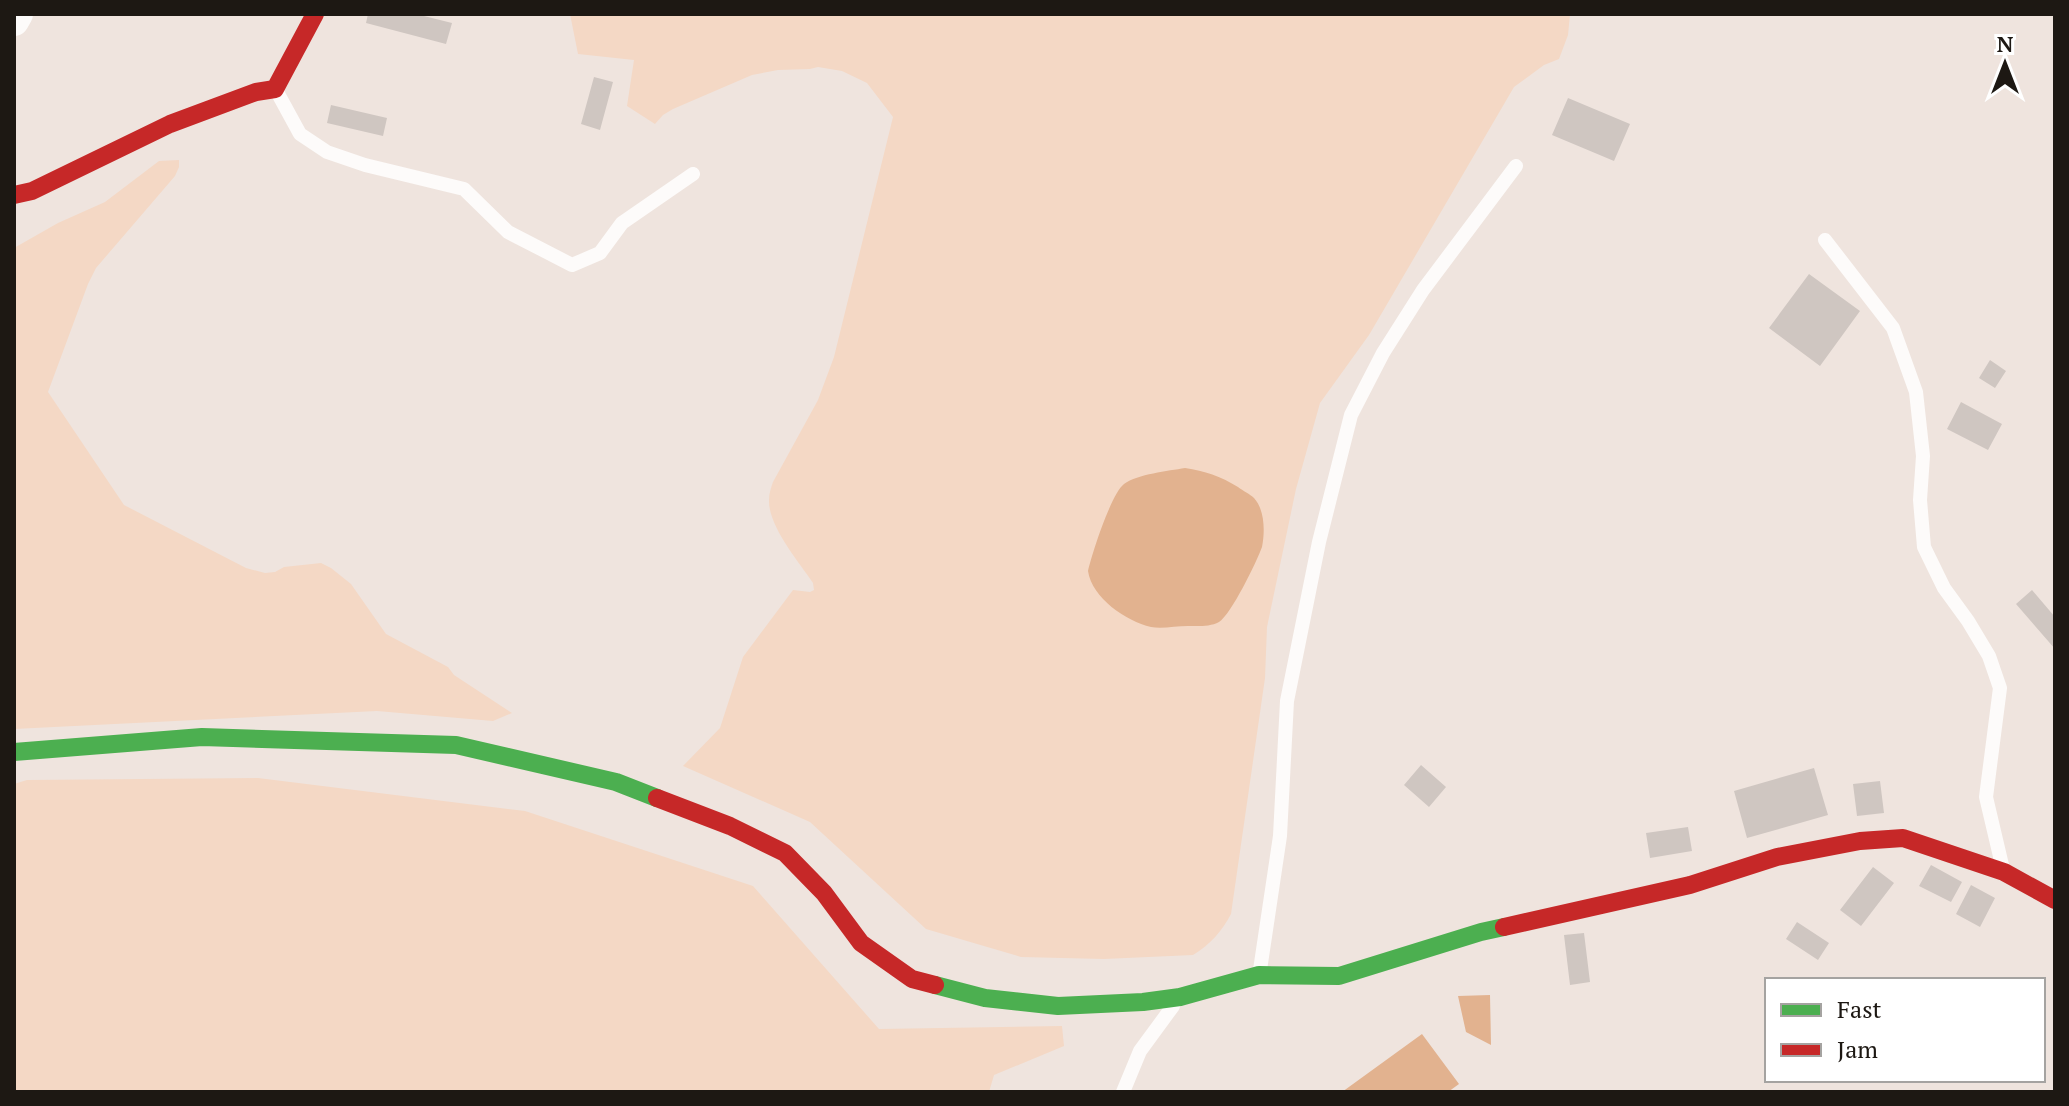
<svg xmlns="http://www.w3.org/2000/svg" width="2069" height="1106" viewBox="0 0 2069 1106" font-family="'PT Serif',serif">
	<rect width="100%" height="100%" fill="#efe4de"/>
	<path fill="#f4d8c5" d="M570 14H1570L1568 35 1559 59 1544 65 1514 87 1369 335 1320 403 1296 489 1267 627 1265 678 1231 914C1222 931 1210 945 1193 955L1104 959 1021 957 926 929 810 822 683 766 720 728 743 657 793 590 810 592 814 590 813 583C799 562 768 526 769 500 769 493 771 488 773 482L818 400 834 357 893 117 867 83 842 71 818 67 810 69 778 70 752 75 673 109 663 115 655 124 627 106 634 60 578 54Z
		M179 160V167L175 176 96 268 88 284 48 392 124 505 246 568 265 573 275 572 284 567 321 563 331 568 351 584 386 634 448 667 454 675 512 713 493 721 377 711 14 729V248L58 223 105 202 159 161Z
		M258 778 525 811 753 886 879 1029 1062 1026 1064 1046 994 1075 989 1092H14V784L27 780Z"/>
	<path fill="#e2b28f" d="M1185 468C1205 471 1220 476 1238 487 1243 491 1250 494 1254 498 1265 510 1265 532 1262 547 1257 561 1231 615 1219 622 1210 627 1197 626 1188 626 1176 626 1162 629 1151 627 1126 621 1092 598 1088 571 1092 554 1111 494 1124 484 1138 474 1168 471 1185 468Z
		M1490 995 1491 1045 1466 1032 1458 996Z
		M1422 1034 1459 1084 1448 1092H1342Z"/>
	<path fill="#cfc6c1" d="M368 14H416L452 23 446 44 366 23Z
		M594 77 613 82 600 130 581 124Z
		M1568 98 1630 124 1614 161 1552 135Z
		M331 105 387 118 383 136 327 123Z
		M1809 274 1860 311 1820 366 1769 328Z
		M1990 360 2006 371 1995 388 1979 378Z
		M1961 402 2002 424 1988 450 1947 429Z
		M2032 590 2055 617V649L2016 604Z
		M1421 765 1446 787 1429 807 1404 785Z
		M1814 768 1828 815 1747 838 1734 791Z
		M1880 781 1884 813 1857 816 1853 784Z
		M1688 827 1692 851 1650 858 1646 833Z
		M1931 865 1962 882 1951 902 1919 886Z
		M1873 867 1894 883 1861 926 1840 910Z
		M1971 885 1995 898 1980 927 1956 914Z
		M1797 922 1829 943 1818 960 1786 939Z
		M1584 933 1590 982 1570 985 1564 935Z"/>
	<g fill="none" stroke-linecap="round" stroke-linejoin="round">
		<path stroke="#fdfbfa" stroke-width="14" d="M276 90 300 134 327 152 365 165 464 189 508 232 572 265 600 253 622 223 693 174
			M1825 240 1893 328 1916 392 1923 456 1920 500 1924 547 1944 588 1968 621 1989 656 2000 688 1986 797 2002 865
			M1260 970 1280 836 1287 701 1319 542 1351 415 1383 353 1423 290 1516 166
			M1123 1092 1140 1051 1173 1006"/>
		<path stroke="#fdfbfa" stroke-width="30" d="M14 21 18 14"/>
		<path stroke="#4caf50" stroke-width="18" d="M14 752 202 737 456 745 616 782 657 798
			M935 985 985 998 1058 1006 1143 1002 1180 997 1259 975 1339 976 1481 932 1504 927"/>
		<path stroke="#c62828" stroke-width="18" d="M14 195 32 191 170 124 256 92 275 89 315 14
			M657 798 730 826 785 853 824 893 861 943 912 979 935 985
			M1504 927 1690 885 1777 857 1860 841 1903 838 2004 872 2055 900"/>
	</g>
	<rect width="2069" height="1106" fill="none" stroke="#1d1813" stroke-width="32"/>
	<rect x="1765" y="978" width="280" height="104" fill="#ffffff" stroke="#a5a3a1" stroke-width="2"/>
	<rect x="1781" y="1004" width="40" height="12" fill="#4caf50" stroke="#a5a3a1" stroke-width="2"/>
	<text x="1837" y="1018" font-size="24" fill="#1d1813">Fast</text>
	<rect x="1781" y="1044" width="40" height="12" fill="#c62828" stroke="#a5a3a1" stroke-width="2"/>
	<text x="1837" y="1058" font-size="24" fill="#1d1813">Jam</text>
	<g transform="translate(2005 64)" stroke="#ffffff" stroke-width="6" paint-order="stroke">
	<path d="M0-6L14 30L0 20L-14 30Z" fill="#1d1813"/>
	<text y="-12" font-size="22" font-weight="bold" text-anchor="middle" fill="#1d1813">N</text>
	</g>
</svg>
